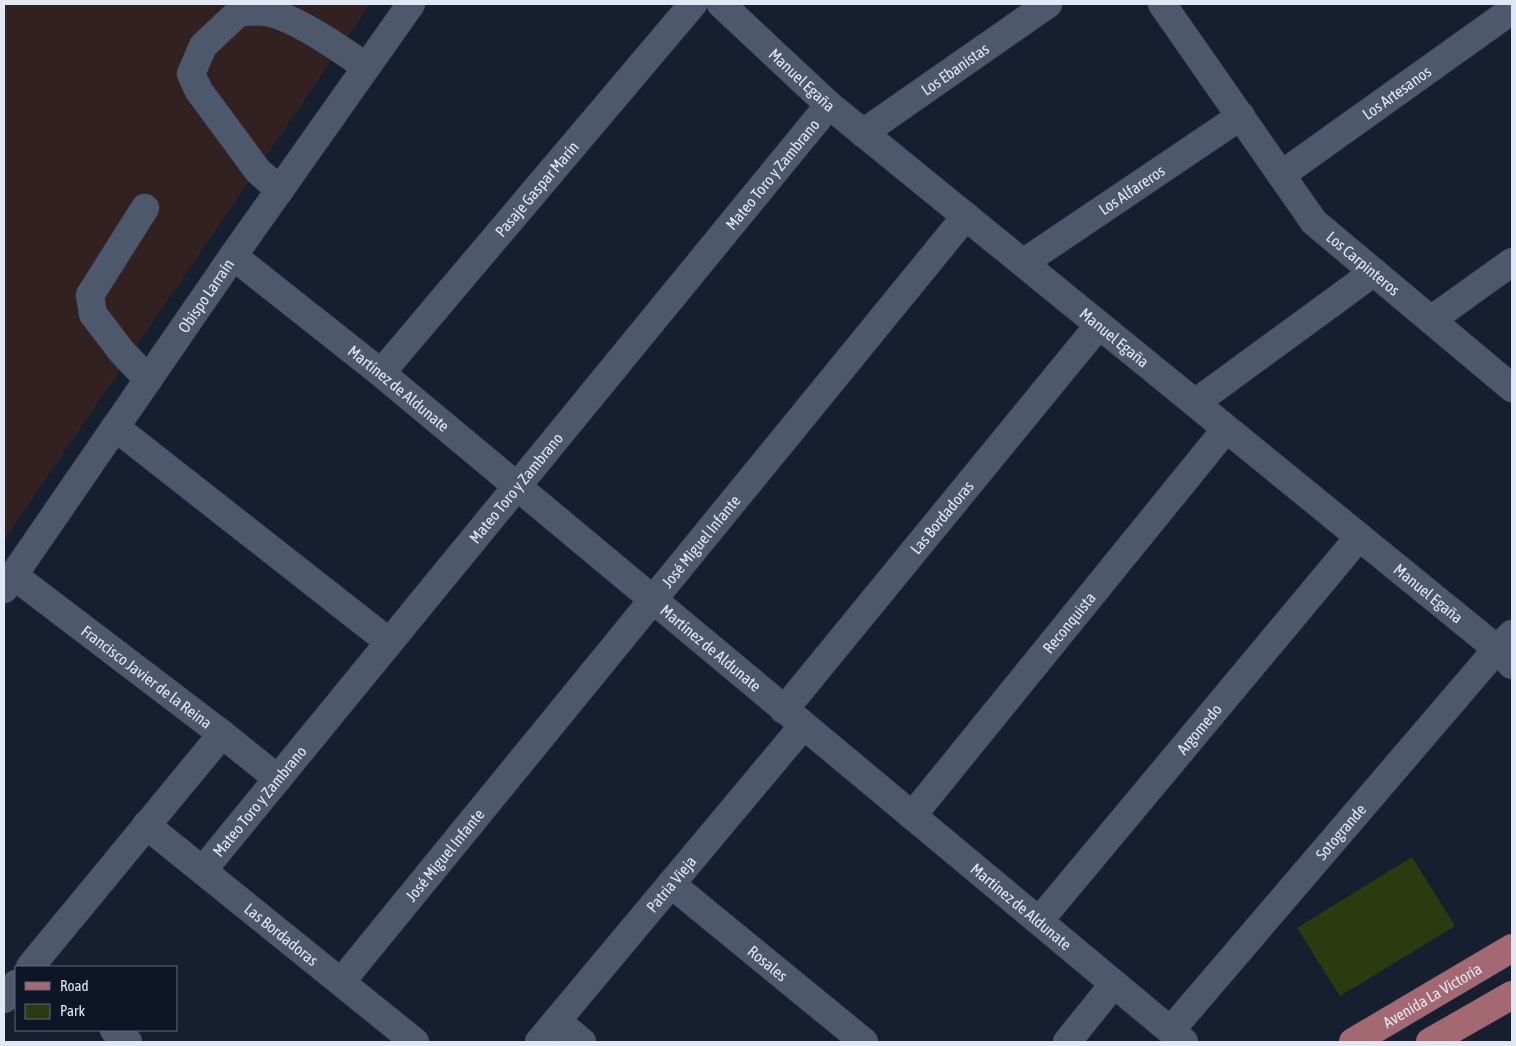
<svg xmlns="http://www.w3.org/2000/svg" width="1516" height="1046" viewBox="0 0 1516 1046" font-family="'Asap Condensed',sans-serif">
	<rect width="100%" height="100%" fill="#161f30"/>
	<path fill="#332021" d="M4 4H370L4 540Z"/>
	<path fill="#2b3b0f" d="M1412 857 1455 926 1340 996 1297 928Z"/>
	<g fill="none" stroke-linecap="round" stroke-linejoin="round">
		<defs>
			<g id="minor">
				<path id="s1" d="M721 4 829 105 1497 649 1512 665"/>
				<path id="s2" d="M1162 4 1314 222 1512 388"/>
				<path id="s3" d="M863 133 1048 4"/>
				<path id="s4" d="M1281 175 1512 10"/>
				<path d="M280 190 258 171 199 91 191 74 203 46 239 12C249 12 261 10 271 13 299 20 342 50 366 67"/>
				<path d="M145 208 90 295 93 314 122 352 148 379"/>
				<path id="s5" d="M233 256 381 373 1184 1042"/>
				<path id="s6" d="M1023 263 1241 116"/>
				<path d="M1431 320 1512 262"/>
				<path id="s7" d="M381 373 693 4"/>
				<path d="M1195 403 1374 272"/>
				<path d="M115 427 389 642"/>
				<path id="s8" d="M13 575 222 734 278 779"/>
				<path id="s9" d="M4 589 233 256 411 4"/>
				<path id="s10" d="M784 710 1099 325"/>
				<path id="s11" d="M912 816 1226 429"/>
				<path id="s12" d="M146 825 415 1042"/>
				<path id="s13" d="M203 870 829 105"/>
				<path id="s14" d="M671 884 864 1042"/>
				<path id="s15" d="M1039 921 1359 537"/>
				<path d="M30 967 222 734"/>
				<path id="s16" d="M341 982 966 216"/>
				<path d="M4 999 16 984"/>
				<path d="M557 1021 582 1042"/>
				<path d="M114 1030 128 1042"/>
				<path id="s17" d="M1171 1030 1497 649 1512 634"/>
				<path id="s18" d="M539 1042 803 726"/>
				<path d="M1067 1042 1113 985"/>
			</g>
			<g id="major">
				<path id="s19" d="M1353 1042 1512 948"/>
				<path d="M1430 1042 1512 995"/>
			</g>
		</defs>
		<use href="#minor" stroke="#343948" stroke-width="29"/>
		<use href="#major" stroke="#343948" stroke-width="29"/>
		<use href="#minor" stroke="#4d586d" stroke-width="28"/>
		<use href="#major" stroke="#a36871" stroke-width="28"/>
	</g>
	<g text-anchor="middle" stroke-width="4.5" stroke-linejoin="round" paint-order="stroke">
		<g font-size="16" fill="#e1e8f4" stroke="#0d1526">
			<text dy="6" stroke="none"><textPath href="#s3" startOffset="112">Los Ebanistas</textPath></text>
			<text dy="6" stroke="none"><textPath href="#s1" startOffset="111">Manuel Egaña</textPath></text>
			<text dy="6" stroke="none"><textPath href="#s4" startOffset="142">Los Artesanos</textPath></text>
			<text dy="6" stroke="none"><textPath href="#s13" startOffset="899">Mateo Toro y Zambrano</textPath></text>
			<text dy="6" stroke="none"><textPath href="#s7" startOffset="241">Pasaje Gaspar Marín</textPath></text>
			<text dy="6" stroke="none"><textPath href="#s6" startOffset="131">Los Alfareros</textPath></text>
			<text dy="6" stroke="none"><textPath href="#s2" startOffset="330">Los Carpinteros</textPath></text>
			<text dy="6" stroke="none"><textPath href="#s9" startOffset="356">Obispo Larraín</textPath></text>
			<text dy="6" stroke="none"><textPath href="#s1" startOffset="516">Manuel Egaña</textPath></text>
			<text dy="6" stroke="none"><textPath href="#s5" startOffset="212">Martínez de Aldunate</textPath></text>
			<text dy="6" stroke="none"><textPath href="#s13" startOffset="494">Mateo Toro y Zambrano</textPath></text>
			<text dy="6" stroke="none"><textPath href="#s10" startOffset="249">Las Bordadoras</textPath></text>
			<text dy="6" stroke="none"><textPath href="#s16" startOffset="569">José Miguel Infante</textPath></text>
			<text dy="6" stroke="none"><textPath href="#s1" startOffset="921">Manuel Egaña</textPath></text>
			<text dy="6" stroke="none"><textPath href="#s11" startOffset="249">Reconquista</textPath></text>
			<text dy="6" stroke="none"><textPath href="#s5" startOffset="618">Martínez de Aldunate</textPath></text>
			<text dy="6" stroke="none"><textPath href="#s8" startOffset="168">Francisco Javier de la Reina</textPath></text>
			<text dy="6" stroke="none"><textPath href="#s15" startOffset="250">Argomedo</textPath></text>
			<text dy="6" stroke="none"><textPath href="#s13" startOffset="89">Mateo Toro y Zambrano</textPath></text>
			<text dy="6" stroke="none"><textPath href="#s17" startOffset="261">Sotogrande</textPath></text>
			<text dy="6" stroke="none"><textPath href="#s16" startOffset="164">José Miguel Infante</textPath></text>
			<text dy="6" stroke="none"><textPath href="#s18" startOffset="206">Patria Vieja</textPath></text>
			<text dy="6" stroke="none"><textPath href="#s5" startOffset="1022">Martínez de Aldunate</textPath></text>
			<text dy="6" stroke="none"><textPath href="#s12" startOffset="174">Las Bordadoras</textPath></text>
			<text dy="6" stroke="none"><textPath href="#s14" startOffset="125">Rosales</textPath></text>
			<text dy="6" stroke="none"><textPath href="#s19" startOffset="92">Avenida La Victoria</textPath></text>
		</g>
	</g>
	<rect width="1516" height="1046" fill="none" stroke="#e1e8f4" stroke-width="10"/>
	<rect x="15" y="966" width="162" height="65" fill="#0d1526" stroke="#626978"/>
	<rect x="25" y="982" width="25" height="8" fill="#a36871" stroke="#626978"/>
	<text x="60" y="991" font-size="15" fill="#e1e8f4">Road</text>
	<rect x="25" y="1004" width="25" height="15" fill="#2b3b0f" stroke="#626978"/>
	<text x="60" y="1016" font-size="15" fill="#e1e8f4">Park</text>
</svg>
